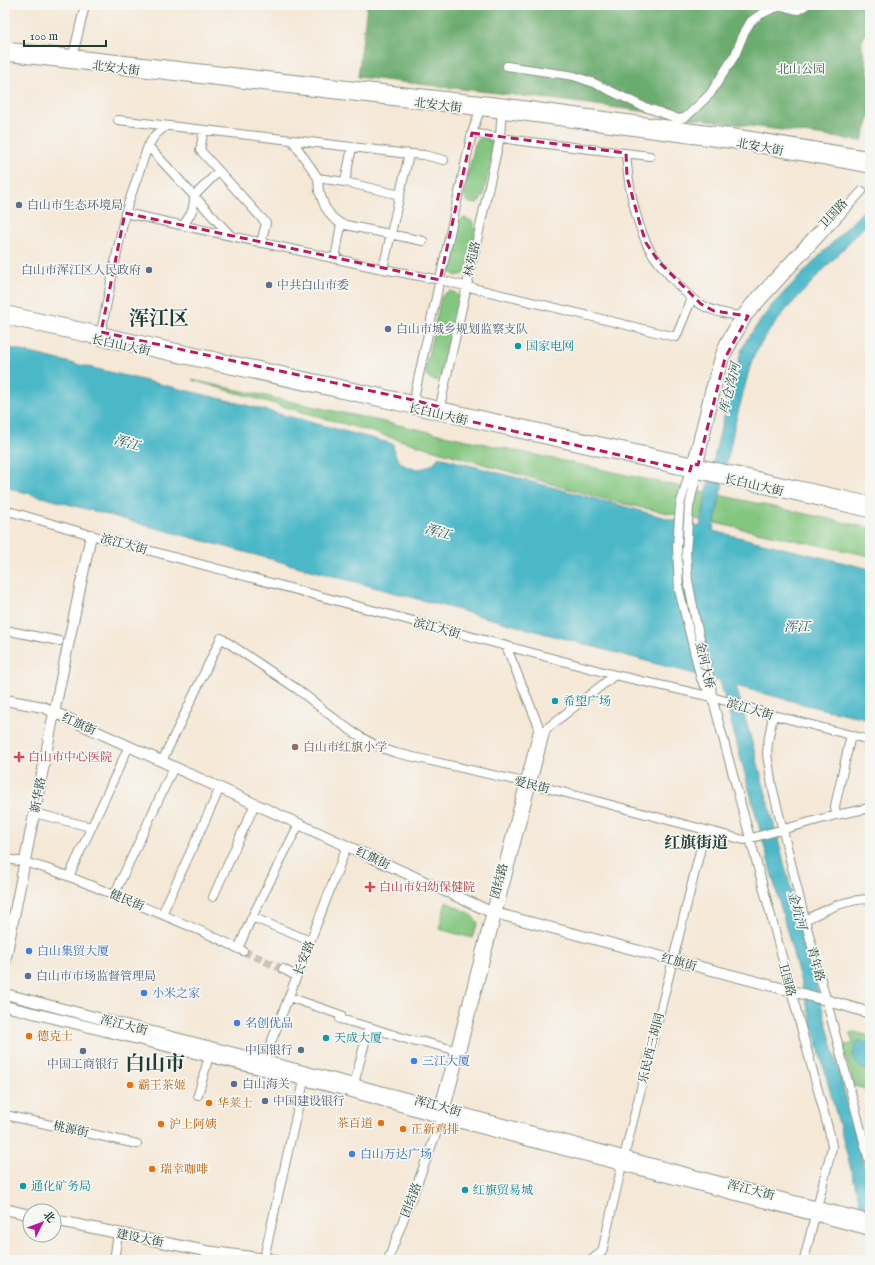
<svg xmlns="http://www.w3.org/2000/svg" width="875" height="1265" viewBox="0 0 875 1265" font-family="'IM FELL English','Noto Serif SC',serif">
	<rect width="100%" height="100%" fill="#f6f6f2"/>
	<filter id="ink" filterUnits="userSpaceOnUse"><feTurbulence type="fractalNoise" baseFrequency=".025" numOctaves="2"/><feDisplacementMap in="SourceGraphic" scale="8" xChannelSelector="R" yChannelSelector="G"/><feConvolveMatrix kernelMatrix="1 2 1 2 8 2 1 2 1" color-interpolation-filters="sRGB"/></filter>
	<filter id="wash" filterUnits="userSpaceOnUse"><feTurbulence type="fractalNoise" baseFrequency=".012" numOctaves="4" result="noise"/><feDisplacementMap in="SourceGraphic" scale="16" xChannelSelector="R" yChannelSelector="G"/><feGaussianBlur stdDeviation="0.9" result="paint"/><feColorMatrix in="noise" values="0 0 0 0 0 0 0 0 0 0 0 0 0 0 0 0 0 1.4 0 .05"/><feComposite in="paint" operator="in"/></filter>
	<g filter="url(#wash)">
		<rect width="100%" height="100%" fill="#f5e8d7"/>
		<path fill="#83c67f" stroke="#51825a" d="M483 138C490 140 493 141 494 149L483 197 477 203C469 205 465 201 464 193L475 144 479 139Z
			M464 218 472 221 476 228 467 269 464 274 456 276 450 272 448 265 456 224 461 219Z
			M449 291C456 292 459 295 460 302L444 374 438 380C430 381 426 377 425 369L441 297 446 293Z
			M192 380 870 528V556L611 501Z
			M446 902 469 913 478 922 472 938 439 929Z
			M854 1032 870 1036V1090L854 1086 842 1045 853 1044 850 1033Z"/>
		<path fill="#6aab6e" stroke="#447451" d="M367 5H870V24L861 43 870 78V115L862 141 559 100 358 77Z"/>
		<path fill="#4cb8c8" stroke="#367a7e" d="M870 204V220L786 310 770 330 758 348 752 360 748 374 734 428 713 531 870 569V719L822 709 736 686 758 764 870 1189V1240L720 681 5 487V347L230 401 393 444C394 470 424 478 439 457L700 527 710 475 722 424 736 370 741 352 747 339 772 305Z
			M858 1042H864L870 1044V1073C855 1065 848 1057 858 1042Z"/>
	</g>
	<g filter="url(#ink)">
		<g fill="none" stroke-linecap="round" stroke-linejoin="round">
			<path stroke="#cac6b6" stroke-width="8" stroke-dasharray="8 4" stroke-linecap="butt" d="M243 951 283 969"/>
			<defs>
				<path id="minor" d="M781 5 789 8 798 10 806 5
					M73 55 85 5
					M507 66 574 76 594 83 642 106 679 119 686 117 710 94 735 55 744 33 751 21 761 14 774 8 784 6
					M118 120 352 147 400 153 424 155 444 160
					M204 130 200 150 266 223 261 243
					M472 133 521 141 650 156
					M292 140 318 178 319 191 325 207 332 217 341 224 423 241
					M148 146 230 235
					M626 153C628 183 634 215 646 242 653 259 685 295 700 304 713 312 730 315 744 316
					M318 178 345 182 400 195
					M345 182 352 147
					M125 213 383 269 440 280 676 337 692 298
					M183 225C191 215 194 210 194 196L219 171
					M335 259 341 224
					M383 269 409 154
					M100 337 125 213 148 146 155 135 166 126
					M412 407 472 133 482 104
					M439 411 500 137 502 108
					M5 510 91 535 615 675 712 697 773 715 870 740
					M5 524 7 510
					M5 630 59 641
					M711 695 701 679 679 590 677 546 680 505 692 463 709 392 720 354 725 341 740 316 750 303 831 216
					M773 715 768 742 767 754 772 786 805 920 870 1164
					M162 761 221 638C246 655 272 672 297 689 328 712 358 742 396 753L532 784 744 840 836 815 870 808
					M34 813 91 827
					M836 815 835 806 851 735
					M7 859C45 865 78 880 114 895 157 913 201 929 243 951
					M69 876 129 746
					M114 895 174 767
					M213 897 255 804
					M162 914 220 788
					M252 917 310 941
					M805 920C825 910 846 899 870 899
					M238 949 252 917 299 824
					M283 969 296 976
					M289 997 341 1015 340 1019 369 1027
					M262 1066 347 846
					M354 1084 369 1027 416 1042 420 1041 455 1050
					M198 1095 209 1056
					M440 1112 439 1106 455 1050 539 727 506 646
					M5 1115 137 1144
					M264 1258 304 1081
					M114 1260 118 1234
					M388 1260 446 1108 546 729 615 675
					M591 1260 602 1252 622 1165 705 831
					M804 1260 832 1147 830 1135 712 697 711 684 696 622 688 580 686 552 689 507 720 373 725 358 748 316 862 191"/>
				<path id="major" d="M5 311 870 502
					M5 319 411 408 870 512
					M5 700 43 707 491 912 826 1000 870 1013
					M5 962 54 713 91 535
					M5 994 354 1084 750 1190 870 1220
					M5 1006 352 1092 442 1118 870 1230
					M5 1209 30 1215
					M54 1220 206 1251 274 1260"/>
				<path id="highway" d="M5 48 503 104 742 136 870 157
					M5 55 501 112 742 144 870 167"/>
			</defs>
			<use href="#minor" stroke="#8a9286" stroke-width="10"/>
			<use href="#major" stroke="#8a9286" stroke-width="12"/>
			<use href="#highway" stroke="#8a9286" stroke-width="13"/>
			<use href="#minor" stroke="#fff" stroke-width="8"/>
			<use href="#major" stroke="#fff" stroke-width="10"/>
			<use href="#highway" stroke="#fff" stroke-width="11"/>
		</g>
	</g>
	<path fill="none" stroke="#c2185b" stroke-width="3" stroke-dasharray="8 5" stroke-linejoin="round" d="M472 133 626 153 627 177 640 224 646 243 659 262 701 304 714 311 748 316 725 358 698 465 692 463 690 471 438 414 440 407 413 400 101 332 125 213 440 280Z"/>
	<g fill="#5c6f8a" stroke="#f6f6f2" stroke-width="1.5">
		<circle cx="19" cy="205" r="4"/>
		<circle cx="149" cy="270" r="4"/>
		<circle cx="269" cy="285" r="4"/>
		<circle cx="388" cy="329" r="4"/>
		<circle cx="28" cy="976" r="4"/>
		<circle cx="301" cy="1050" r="4"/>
		<circle cx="83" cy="1051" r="4"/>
		<circle cx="234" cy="1084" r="4"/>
		<circle cx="265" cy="1101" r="4"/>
	</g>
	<g fill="#0f9aa8" stroke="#f6f6f2" stroke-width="1.5">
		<circle cx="518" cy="346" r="4"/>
		<circle cx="555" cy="701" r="4"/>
		<circle cx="326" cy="1038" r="4"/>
		<circle cx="23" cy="1186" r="4"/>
		<circle cx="465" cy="1190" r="4"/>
	</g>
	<circle fill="#8d6e63" stroke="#f6f6f2" stroke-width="1.5" cx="295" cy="747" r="4"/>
	<g fill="#e0444e" stroke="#f6f6f2" stroke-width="1.5">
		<path d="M17 751h4v4h4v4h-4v4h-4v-4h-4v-4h4z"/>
		<path d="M368 881h4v4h4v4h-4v4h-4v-4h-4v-4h4z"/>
	</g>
	<g fill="#3f7fe0" stroke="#f6f6f2" stroke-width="1.5">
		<circle cx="29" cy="951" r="4"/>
		<circle cx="144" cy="993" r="4"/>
		<circle cx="237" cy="1023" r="4"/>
		<circle cx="414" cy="1061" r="4"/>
		<circle cx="352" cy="1154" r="4"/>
	</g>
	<g fill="#e8710a" stroke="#f6f6f2" stroke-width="1.5">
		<circle cx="29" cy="1036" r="4"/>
		<circle cx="130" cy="1085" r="4"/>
		<circle cx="209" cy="1103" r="4"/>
		<circle cx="381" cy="1123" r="4"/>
		<circle cx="161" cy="1124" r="4"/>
		<circle cx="403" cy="1129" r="4"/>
		<circle cx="152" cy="1169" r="4"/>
	</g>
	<g text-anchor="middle" stroke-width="3.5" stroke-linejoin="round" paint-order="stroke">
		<g font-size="12" fill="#1f3d34" stroke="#f6f6f2">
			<text transform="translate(116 68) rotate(7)" y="4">北安大街</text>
			<text transform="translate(438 105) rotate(7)" y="4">北安大街</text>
			<text transform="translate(760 147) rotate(10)" y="4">北安大街</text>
			<text transform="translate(833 214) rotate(-47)" y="4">卫国路</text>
			<text transform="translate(472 259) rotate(-77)" y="4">林苑路</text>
			<text transform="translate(121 345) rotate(12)" y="4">长白山大街</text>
			<text transform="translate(438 414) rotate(13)" y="4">长白山大街</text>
			<text transform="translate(754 485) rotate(13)" y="4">长白山大街</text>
			<text transform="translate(124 544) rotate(15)" y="4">滨江大街</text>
			<text transform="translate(437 628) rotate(15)" y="4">滨江大街</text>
			<text transform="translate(705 665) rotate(77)" y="4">金河大桥</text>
			<text transform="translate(750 709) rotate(16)" y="4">滨江大街</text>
			<text transform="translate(79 724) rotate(24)" y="4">红旗街</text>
			<text transform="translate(532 785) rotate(14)" y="4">爱民街</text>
			<text transform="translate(38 795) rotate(-79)" y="4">新华路</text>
			<text transform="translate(373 858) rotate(25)" y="4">红旗街</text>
			<text transform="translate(499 881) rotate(-75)" y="4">团结路</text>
			<text transform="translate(127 900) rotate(22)" y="4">健民街</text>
			<text transform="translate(304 958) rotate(-69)" y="4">长安路</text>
			<text transform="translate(679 962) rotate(15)" y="4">红旗街</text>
			<text transform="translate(816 964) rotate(75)" y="4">青年路</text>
			<text transform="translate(787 979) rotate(75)" y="4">卫国路</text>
			<text transform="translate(124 1025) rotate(14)" y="4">浑江大街</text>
			<text transform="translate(651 1048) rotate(-76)" y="4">乐民西三胡同</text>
			<text transform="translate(438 1106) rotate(15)" y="4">浑江大街</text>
			<text transform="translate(71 1129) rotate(12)" y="4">桃源街</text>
			<text transform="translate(751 1190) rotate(14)" y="4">浑江大街</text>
			<text transform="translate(411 1200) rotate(-69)" y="4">团结路</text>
			<text transform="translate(140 1238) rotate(11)" y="4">建设大街</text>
		</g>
		<g font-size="12" fill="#385f47" stroke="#f6f6f2">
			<text x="801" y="73">北山公园</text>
		</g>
		<g font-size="12" fill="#4e5e75" stroke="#f6f6f2" text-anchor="start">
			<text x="27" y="209">白山市生态环境局</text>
			<text x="141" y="274" text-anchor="end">白山市浑江区人民政府</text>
			<text x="277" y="289">中共白山市委</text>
			<text x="396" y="333">白山市城乡规划监察支队</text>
			<text x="36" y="980">白山市市场监督管理局</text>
			<text x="293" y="1054" text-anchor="end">中国银行</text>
			<text x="83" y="1068" text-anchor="middle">中国工商银行</text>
			<text x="242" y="1088">白山海关</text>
			<text x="273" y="1105">中国建设银行</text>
		</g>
		<g font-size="12" fill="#0d838f" stroke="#f6f6f2" text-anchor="start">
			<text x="526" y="350">国家电网</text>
			<text x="563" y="705">希望广场</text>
			<text x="334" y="1042">天成大厦</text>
			<text x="31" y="1190">通化矿务局</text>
			<text x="473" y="1194">红旗贸易城</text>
		</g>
		<g font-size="12" fill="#785e54" stroke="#f6f6f2" text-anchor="start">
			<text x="303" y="751">白山市红旗小学</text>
		</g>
		<g font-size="12" fill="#be3a42" stroke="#f6f6f2" text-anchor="start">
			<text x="28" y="761">白山市中心医院</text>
			<text x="379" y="891">白山市妇幼保健院</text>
		</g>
		<g font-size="12" fill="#366cbe" stroke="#f6f6f2" text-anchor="start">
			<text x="37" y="955">白山集贸大厦</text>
			<text x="152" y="997">小米之家</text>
			<text x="245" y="1027">名创优品</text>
			<text x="422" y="1065">三江大厦</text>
			<text x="360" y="1158">白山万达广场</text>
		</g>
		<g font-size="12" fill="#c56008" stroke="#f6f6f2" text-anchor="start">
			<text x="37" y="1040">德克士</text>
			<text x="138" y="1089">霸王茶姬</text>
			<text x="217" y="1107">华莱士</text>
			<text x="373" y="1127" text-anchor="end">茶百道</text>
			<text x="169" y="1128">沪上阿姨</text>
			<text x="411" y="1133">正新鸡排</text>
			<text x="160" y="1173">瑞幸咖啡</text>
		</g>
		<g font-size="13" font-style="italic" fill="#2a5c59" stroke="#f6f6f2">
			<text transform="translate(729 388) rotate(-76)" y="5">库仓沟河</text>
			<text transform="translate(127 442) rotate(16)" y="5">浑江</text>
			<text transform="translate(438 531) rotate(16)" y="5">浑江</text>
			<text x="797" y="631">浑江</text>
			<text transform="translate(798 910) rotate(75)" y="5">金坑河</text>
		</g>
		<g font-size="16" font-weight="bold" fill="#1f3d34" stroke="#f6f6f2">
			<text x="696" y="848">红旗街道</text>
		</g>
		<g font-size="20" font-weight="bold" fill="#1f3d34" stroke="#f6f6f2">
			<text x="159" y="325">浑江区</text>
			<text x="155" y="1070">白山市</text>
		</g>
	</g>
	<rect width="875" height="1265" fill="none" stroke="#f6f6f2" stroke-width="20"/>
	<g transform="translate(42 1223) rotate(48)"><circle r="19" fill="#f6f6f2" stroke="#a0aca6"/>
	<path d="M0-3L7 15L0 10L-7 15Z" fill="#b5179e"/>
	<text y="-6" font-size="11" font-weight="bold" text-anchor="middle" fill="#1f3d34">北</text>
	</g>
	<path d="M24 40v6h82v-6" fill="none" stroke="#1f3d34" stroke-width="2"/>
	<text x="30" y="40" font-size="12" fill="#1f3d34" stroke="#f6f6f2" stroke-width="3" paint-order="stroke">100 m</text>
</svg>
